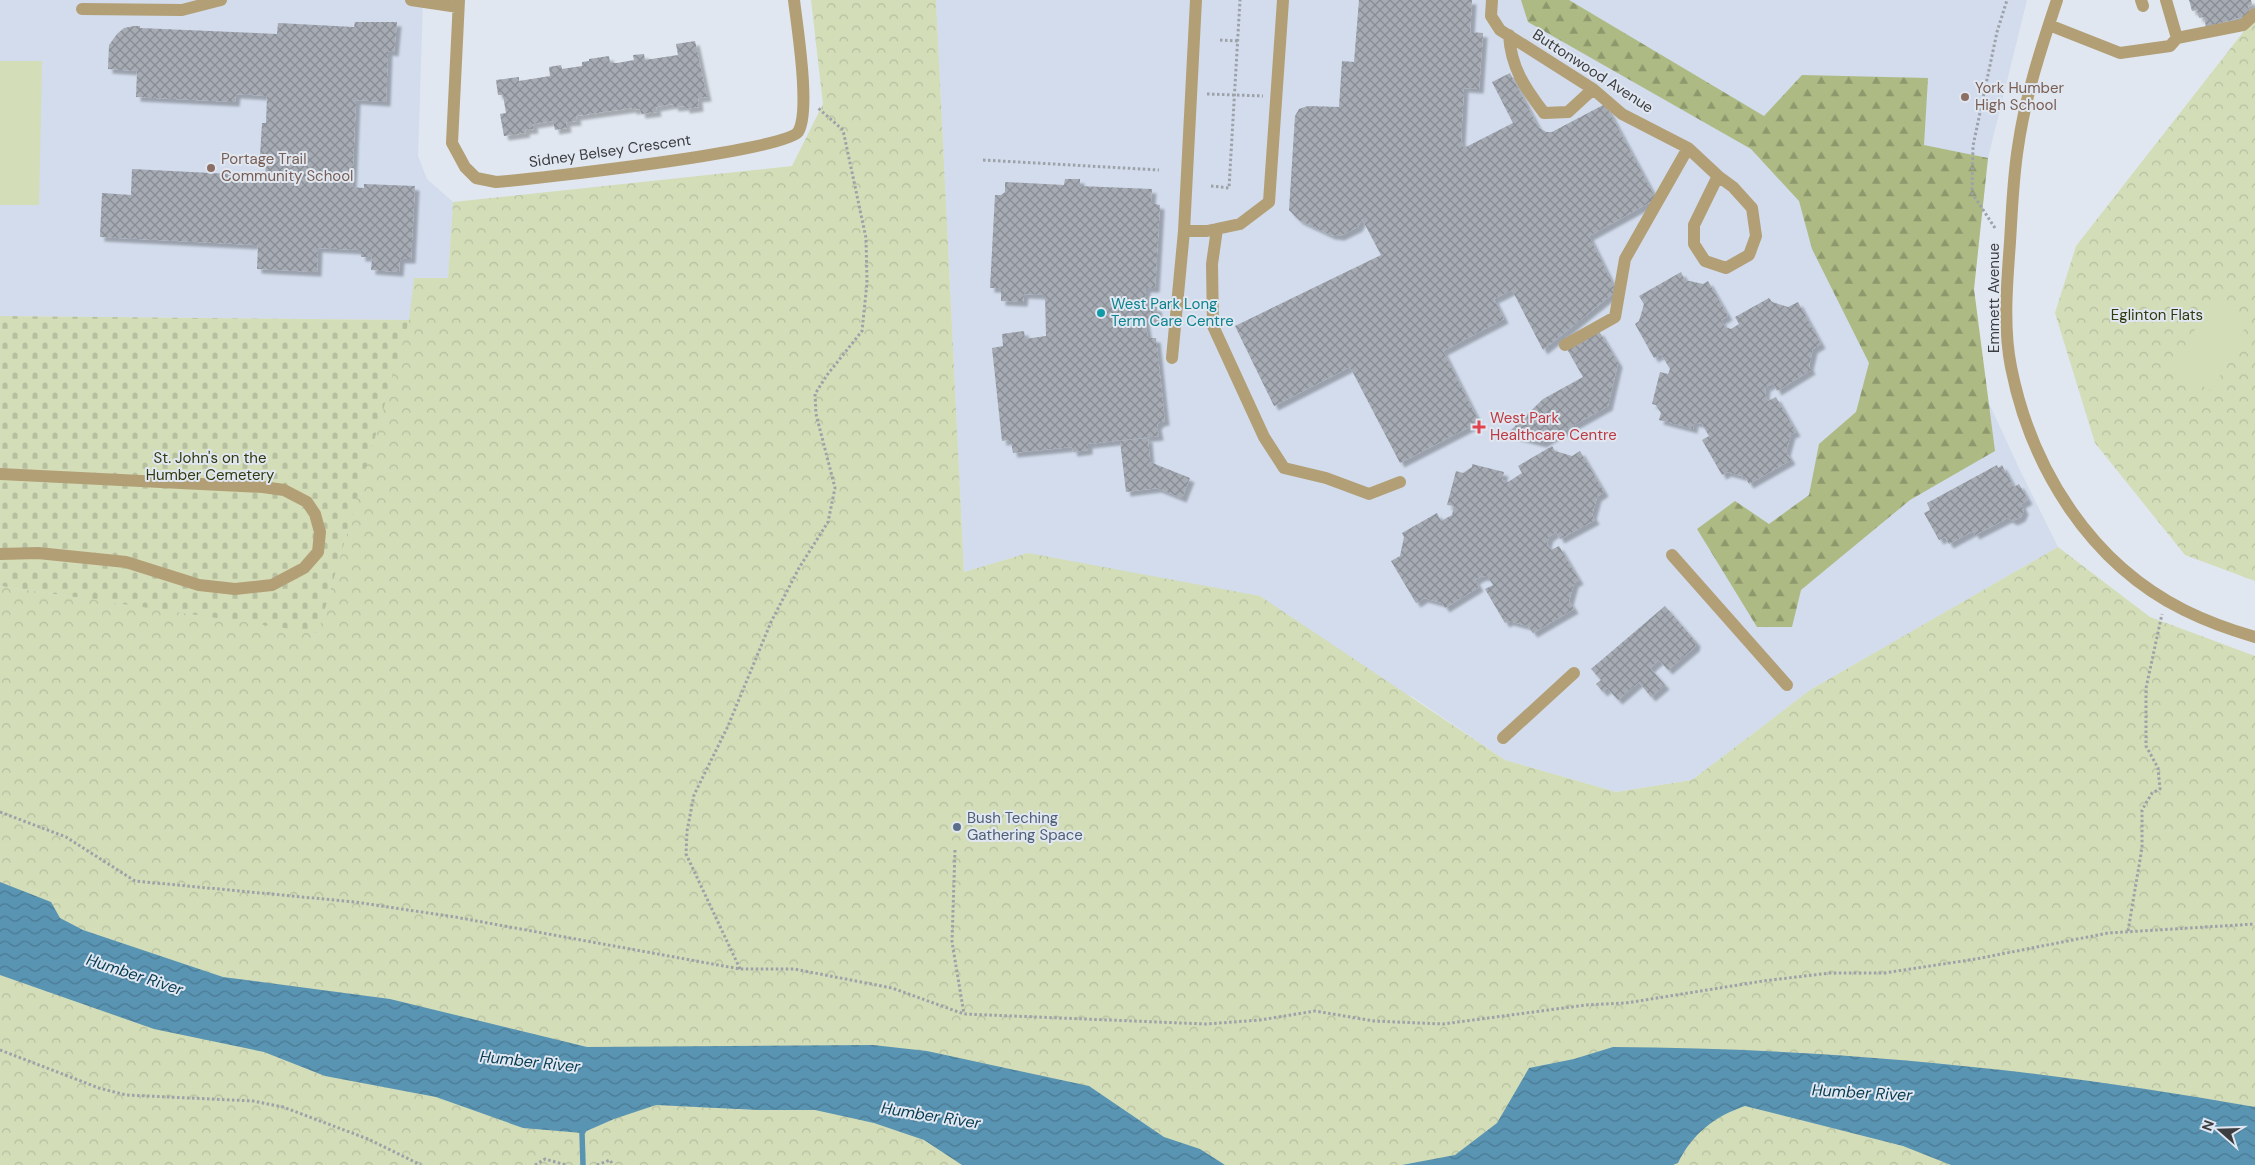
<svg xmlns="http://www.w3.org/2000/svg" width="2255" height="1165" viewBox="0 0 2255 1165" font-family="'DM Sans',sans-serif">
	<defs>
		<pattern id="forest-firs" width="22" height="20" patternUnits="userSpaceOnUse" patternTransform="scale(1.25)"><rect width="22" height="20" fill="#adba83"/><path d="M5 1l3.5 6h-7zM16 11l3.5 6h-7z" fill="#8e986d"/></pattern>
		<pattern id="cemetery-stones" width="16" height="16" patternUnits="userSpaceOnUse" patternTransform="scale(1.25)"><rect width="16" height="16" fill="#d3ddb8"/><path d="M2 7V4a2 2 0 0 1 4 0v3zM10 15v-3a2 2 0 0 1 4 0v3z" fill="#b6bf9f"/></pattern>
		<pattern id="park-crowns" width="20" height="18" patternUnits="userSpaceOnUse" patternTransform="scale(1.25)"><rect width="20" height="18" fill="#d3ddb8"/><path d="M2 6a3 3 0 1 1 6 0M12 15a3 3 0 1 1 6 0" fill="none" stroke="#b6bf9f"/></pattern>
		<pattern id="water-waves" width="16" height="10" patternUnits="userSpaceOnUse" patternTransform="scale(1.25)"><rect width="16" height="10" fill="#5994b3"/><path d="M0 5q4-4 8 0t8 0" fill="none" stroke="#4b7a93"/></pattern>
		<pattern id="building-cross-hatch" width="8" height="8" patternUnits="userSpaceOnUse" patternTransform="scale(1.25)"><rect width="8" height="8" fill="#a6abb4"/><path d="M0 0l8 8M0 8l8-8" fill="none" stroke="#888c94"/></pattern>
		<filter id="shadow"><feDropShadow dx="4.5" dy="4.5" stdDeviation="1" flood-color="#0004"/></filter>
	</defs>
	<rect width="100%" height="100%" fill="#e0e7f0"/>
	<path fill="#d2dcec" d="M0 0H423L418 156 427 179 453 202 448 278H414L410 320 0 316Z
		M936 0H2027L1988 158 1974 289 1981 386 2019 468 2058 547 1810 690 1692 780 1616 792 1505 760 1413 697 1028 553 964 572Z"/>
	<path fill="url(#forest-firs)" d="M1521 0H1569L1764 116 1802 75 1928 78 1924 145 1988 158 1974 289 1995 451 1910 500 1801 590 1792 627H1757L1697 529 1735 501 1769 524 1809 495 1819 444 1856 412 1869 363 1812 249 1799 201 1751 149 1528 22Z"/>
	<path fill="url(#cemetery-stones)" d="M0 316 410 320 318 634 0 586Z"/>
	<path fill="url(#park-crowns)" d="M811 0H936L964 572 1028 553 1260 596 1505 760 1616 792 1692 780 1810 690 2058 547 2150 617 2255 656V1165H0V586L318 633 409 321 414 278H448L453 202 792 166 823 104Z
		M2255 17V581L2185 555 2095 443 2055 313 2076 246Z"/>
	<path fill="#d3ddb8" d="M0 61H42L39 205H0Z
		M2210 299 2250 318 2212 391 2174 371Z"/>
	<path fill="url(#water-waves)" d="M0 882 51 902 60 918 83 930 223 977 390 999 587 1047 873 1045 927 1051 1089 1086 1164 1137 1200 1149 1225 1165H962L924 1140 874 1123 815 1110H758L656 1105 614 1119 582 1133 523 1128 436 1097 325 1076 264 1052 154 1029 0 975Z
		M1613 1047C1828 1048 2044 1069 2255 1107V1165H1951L1903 1146 1745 1106C1715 1116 1692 1134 1678 1163L1673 1165H1402L1455 1155 1497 1123 1529 1068 1574 1059Z"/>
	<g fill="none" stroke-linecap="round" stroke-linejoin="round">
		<path stroke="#5994b3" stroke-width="5.5" d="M583 1165 582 1133 585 1128"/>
	</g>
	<path fill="url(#building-cross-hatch)" filter="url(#shadow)" d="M1359 0H1472L1470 32 1483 33 1479 89 1464 88 1461 140 1464 148 1513 123 1492 82 1510 73 1538 127 1546 132H1552L1605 104 1656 199 1589 236 1616 291 1543 350 1512 290 1494 299 1504 319 1443 351 1479 422 1400 463 1350 367 1274 406 1235 326 1381 255 1362 219 1358 227 1340 236 1331 235 1299 220 1289 210 1295 116 1299 109 1308 106 1339 107 1342 61 1354 62Z
		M2189 0H2251L2252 5 2248 6 2250 15 2206 27 2204 17 2199 18 2197 10 2192 11Z
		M355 22H397L394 52 388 51 386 102 356 100 352 187 364 188V184L415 186 411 259H400L399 272 371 270 372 257H361V250L318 248 317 272 257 269 258 245 100 237 102 193 131 195 132 169 231 174V181L265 182 266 156H260L262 123H266L267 96 236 94 235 102 136 97 137 71 108 69 109 45 117 34 124 28 134 26H140V28L277 34 278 23 354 27Z
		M695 41 707 97 698 98 699 107 685 109V106L674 107 673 104 656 107 657 112 641 114 640 109 632 110V108L576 116 577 121 566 122 567 128 555 130 553 121 533 124 534 129 525 130 526 133 504 136 500 114 506 113 503 95H498L496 80 519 77V81L550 76 549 67 561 65 562 69 582 66V62L589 61V59L609 56 610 63H617L634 60 633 55 644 54 645 60 678 55 676 44Z
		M1065 179H1080V186L1152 189 1151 201 1154 204 1160 205 1155 288H1146L1145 306 1157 307 1158 319 1145 320 1148 338H1156L1165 421 1160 422 1157 425 1159 436 1088 444V450L1073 452 1072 447 1013 453 1011 442 1008 440 1002 441 992 348 1003 346 1002 334 1024 331 1025 339 1046 336 1045 295 1024 294 1023 302 1001 301V288H990L995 195H1001L1005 192V182L1064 185Z
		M1681 272 1685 280 1703 284 1708 281 1728 316 1721 320 1725 327 1731 329 1739 324 1735 317 1769 298 1772 302 1788 307 1798 302 1821 344 1813 349 1809 366 1811 370 1777 391 1773 383 1766 387 1765 394 1768 401 1776 397 1796 432 1791 434 1786 452 1791 460 1749 484 1745 477 1727 472 1722 475 1702 440 1709 436 1702 424 1694 422 1693 429 1659 420 1661 413 1656 405 1652 404 1660 372 1668 374 1670 369 1661 354 1654 358 1635 324 1639 321 1644 304 1639 296Z
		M1599 331 1618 363 1608 406 1542 443 1507 434 1543 399 1583 377 1567 349Z
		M1148 438 1150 462 1190 478 1182 498 1157 488 1126 492 1120 441Z
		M1552 446 1555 451 1572 456 1580 451 1604 492 1597 497 1592 515 1595 520 1560 539 1556 532 1549 537 1547 543 1551 550 1559 546 1579 580 1574 583 1569 601 1574 609 1533 633 1528 626 1509 621 1505 623 1485 589 1493 585 1488 577 1482 576 1475 580 1479 587 1445 608 1442 603 1424 598 1416 603 1391 561 1400 556 1404 537 1402 533 1437 513 1441 521 1452 515 1454 506 1447 505 1456 471 1463 473 1472 467V464L1504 472 1502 480 1508 482 1522 473 1518 466Z
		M1997 465 1998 468 2002 465 2014 487 2019 484 2028 500 2021 504 2024 510 2021 517 2013 521 2008 518 1975 535 1973 531 1949 544 1945 537 1939 540 1924 513 1930 510 1927 503Z
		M1665 606 1696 642 1695 647 1668 670 1659 660 1650 668 1665 685 1651 697 1639 682 1618 700 1607 688 1603 692 1596 684 1601 680 1591 669Z"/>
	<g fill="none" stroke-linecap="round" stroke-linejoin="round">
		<path stroke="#9da2a9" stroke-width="3" stroke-dasharray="2.5 2.5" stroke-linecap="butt" d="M1220 40 1238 41
			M1207 94 1263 96
			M983 160 1159 170
			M1211 186 1229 188 1240 0
			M1995 228 1972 193 1973 146 1997 32 2007 0
			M0 812 66 837 135 881 355 902 455 917 740 969H794L892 988 964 1014 1206 1024 1260 1020 1315 1011 1374 1021 1443 1024 1586 1005 1626 1003 1763 981 1830 973H1884L1976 959 2108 933 2255 924
			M955 850 952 942 964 1014
			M2128 931 2142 848V810L2152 793 2160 789 2158 768 2146 746V688L2162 614
			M740 969 686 854 687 831 694 795 728 726 771 622 799 568 828 522 835 488 816 414 815 394 827 375 862 331 867 283 866 238 843 130 818 108
			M0 1050 99 1088 126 1095 253 1101 283 1107 368 1139 421 1165
			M535 1165 545 1159 566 1165
			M597 1165 610 1160 613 1165"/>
		<path stroke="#b29f75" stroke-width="12" d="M411 0 458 7
			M459 0 452 143 465 167 476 178 496 182C533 179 786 151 798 132 811 112 797 26 794 0
			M1492 0 1491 16 1500 30 1593 89 1622 114 1688 148 1718 176 1733 187 1752 208 1756 236 1749 255 1726 268 1705 261 1694 244V225L1718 176
			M2057 0C2041 48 2025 97 2018 147 2013 178 2012 210 2010 242 2007 283 2003 327 2011 367 2031 468 2090 563 2184 610 2206 621 2231 630 2255 637
			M2141 0 2143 6
			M2166 0 2177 38
			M82 9 182 10 221 0
			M2049 25 2120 53 2170 46 2177 38 2243 25 2255 14
			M1509 35C1511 68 1525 88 1544 113L1568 112 1593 89
			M1217 229 1212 264 1213 326 1264 437 1284 468 1326 478 1369 494 1400 482
			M1184 231H1207L1240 224 1269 202 1283 0
			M1565 345 1615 317 1625 259 1688 148
			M1172 358 1184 231 1196 0
			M0 474 263 487 284 490 307 502 315 514 320 532 318 552 304 568 272 585 235 589 199 585 126 562 38 553 0 554
			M1672 555 1787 685
			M1503 738 1574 673"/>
	</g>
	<g fill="#8d6e63" stroke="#e0e7f0" stroke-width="2">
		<circle cx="1965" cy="97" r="5"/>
		<circle cx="211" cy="168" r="5"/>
	</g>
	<circle fill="#0f9aa8" stroke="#e0e7f0" stroke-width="2" cx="1101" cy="313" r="5"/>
	<path fill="#e0444e" stroke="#e0e7f0" stroke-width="2" d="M1476.5 419.5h5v5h5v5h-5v5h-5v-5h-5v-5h5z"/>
	<circle fill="#5c6f8a" stroke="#e0e7f0" stroke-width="2" cx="957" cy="827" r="5"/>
	<g text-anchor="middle" stroke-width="4" stroke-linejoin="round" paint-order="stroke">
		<g font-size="15" fill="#3b3d41" stroke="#e0e7f0">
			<text transform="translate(1593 71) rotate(33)" y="5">Buttonwood Avenue</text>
			<text transform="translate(610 151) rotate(-8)" y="5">Sidney Belsey Crescent</text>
			<text transform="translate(1994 298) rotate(-90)" y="5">Emmett Avenue</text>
		</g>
		<g font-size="15" fill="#785e54" stroke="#e0e7f0" text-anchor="start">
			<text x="1975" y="93">York Humber<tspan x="1975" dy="17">High School</tspan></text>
			<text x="221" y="164">Portage Trail<tspan x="221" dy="17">Community School</tspan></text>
		</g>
		<g font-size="15" fill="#0d838f" stroke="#e0e7f0" text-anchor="start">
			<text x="1111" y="309">West Park Long<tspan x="1111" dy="17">Term Care Centre</tspan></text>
		</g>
		<g font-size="15" fill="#323a0f" stroke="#e0e7f0">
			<text x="2157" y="320">Eglinton Flats</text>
			<text x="210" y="463">St. John's on the<tspan x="210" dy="17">Humber Cemetery</tspan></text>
		</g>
		<g font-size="15" fill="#be3a42" stroke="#e0e7f0" text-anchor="start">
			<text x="1490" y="423">West Park<tspan x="1490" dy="17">Healthcare Centre</tspan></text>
		</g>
		<g font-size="15" fill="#4e5e75" stroke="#e0e7f0" text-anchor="start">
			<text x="967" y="823">Bush Teching<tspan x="967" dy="17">Gathering Space</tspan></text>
		</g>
		<g font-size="16" font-style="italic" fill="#063a51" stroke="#e0e7f0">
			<text transform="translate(135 974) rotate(18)" y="6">Humber River</text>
			<text transform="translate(530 1061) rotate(6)" y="6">Humber River</text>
			<text transform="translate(1862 1092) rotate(3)" y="6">Humber River</text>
			<text transform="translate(931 1115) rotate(9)" y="6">Humber River</text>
		</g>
	</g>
	<g transform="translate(2220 1130) rotate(290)" stroke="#e0e7f0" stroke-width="4" paint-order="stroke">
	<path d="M0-4L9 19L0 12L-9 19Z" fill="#3b3d41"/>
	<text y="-8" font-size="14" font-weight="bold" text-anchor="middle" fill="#3b3d41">N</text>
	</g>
</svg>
